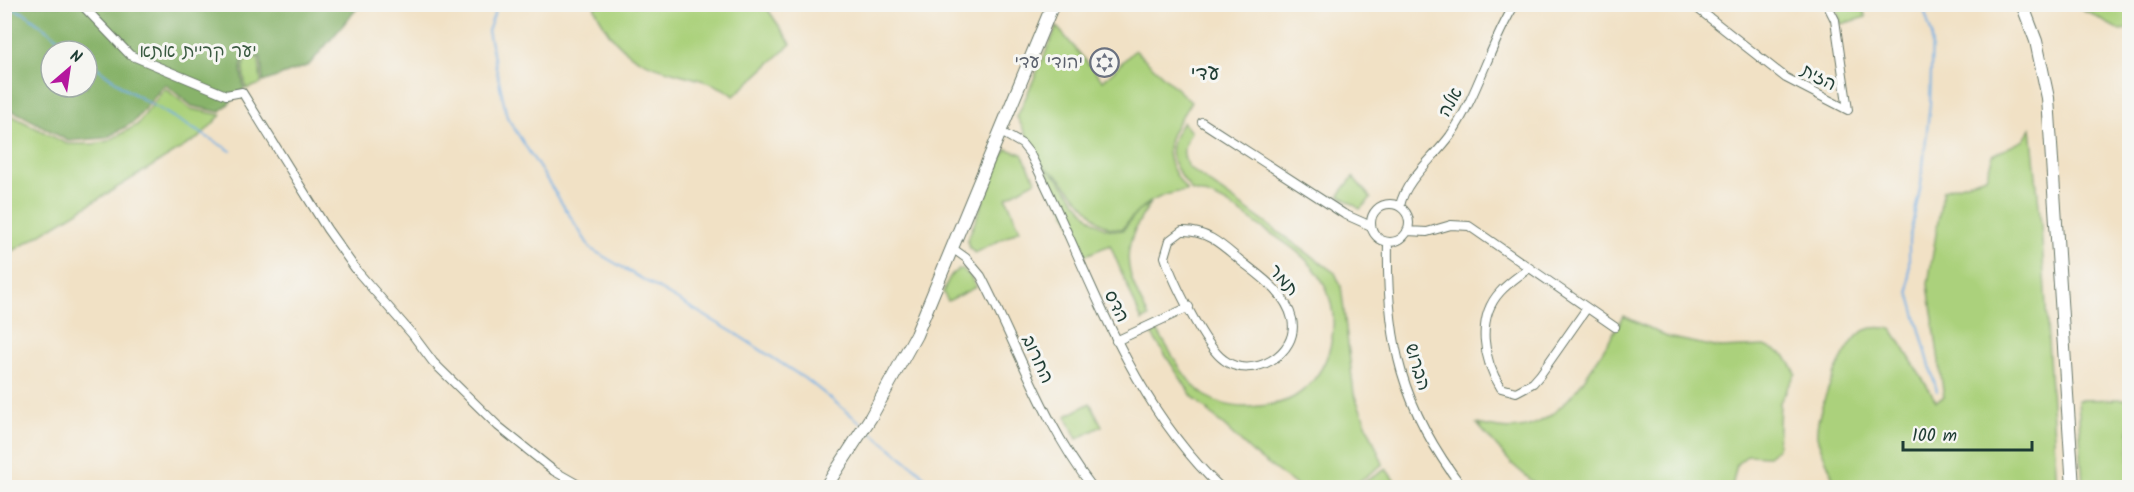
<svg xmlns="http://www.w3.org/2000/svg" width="2134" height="492" viewBox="0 0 2134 492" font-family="Kalam,'Playpen Sans Hebrew',sans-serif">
	<rect width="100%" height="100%" fill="#f6f6f2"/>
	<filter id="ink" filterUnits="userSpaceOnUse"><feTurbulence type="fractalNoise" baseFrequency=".0167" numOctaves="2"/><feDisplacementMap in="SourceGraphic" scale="12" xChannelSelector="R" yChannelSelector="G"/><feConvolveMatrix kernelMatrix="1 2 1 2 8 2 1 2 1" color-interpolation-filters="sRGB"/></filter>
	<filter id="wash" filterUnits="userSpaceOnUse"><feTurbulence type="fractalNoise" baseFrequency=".008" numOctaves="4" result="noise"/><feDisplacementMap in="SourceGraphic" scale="24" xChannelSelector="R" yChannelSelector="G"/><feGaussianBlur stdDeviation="1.35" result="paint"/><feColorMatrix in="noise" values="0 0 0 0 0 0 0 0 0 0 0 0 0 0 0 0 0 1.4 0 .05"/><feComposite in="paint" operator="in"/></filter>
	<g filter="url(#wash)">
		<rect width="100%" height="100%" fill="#f1e1c5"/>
		<path fill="#abd17b" stroke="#658758" stroke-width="1.5" d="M594 5H765L791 44 734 96C727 89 719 87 710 83 670 69 636 70 609 33 603 23 597 16 594 5Z
			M1836 5H1861L1866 17 1841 24Z
			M2075 5H2129V29L2119 30Z
			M1057 27 1103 81 1135 50 1191 102C1166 140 1157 151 1187 191 1157 193 1140 206 1122 229L1110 228 1099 222 1058 176 1043 167 1017 117Z
			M259 59 261 84 246 89 243 69 245 60Z
			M165 88 191 109 221 115 200 137 5 256V112L67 144H93L108 141 137 125Z
			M1183 122 1191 132C1183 146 1181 153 1188 167L1335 273 1341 286 1354 394 1383 464 1351 487H1299L1255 455 1192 396 1151 333 1158 332C1171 352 1183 379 1203 394 1220 406 1239 409 1260 406 1271 405 1284 403 1294 397 1332 373 1343 322 1324 284 1312 259 1286 243 1264 229 1242 214 1220 195 1192 191 1173 164 1161 152 1183 122Z
			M2031 128 2041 225 2057 487H1834C1834 470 1820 453 1817 436 1814 414 1846 338 1865 330 1874 326 1883 327 1892 329L1936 401 1944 397 1928 284 1943 190 1986 177 1993 155 2024 140Z
			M1007 149 1022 154 1036 181 1006 197 1020 230 975 253 969 247 967 241 1003 154Z
			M1045 168C1072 183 1086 236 1123 230L1138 211 1151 203C1118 247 1124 271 1149 317L1142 321 1110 245 1086 255Z
			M1353 177 1371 198 1360 209 1339 195Z
			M962 269 970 276 976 287 948 301 943 292C948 281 950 271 962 269Z
			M1624 316 1667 337 1720 348 1765 346 1785 355 1796 373 1780 402 1778 448 1768 456 1748 455 1737 464 1732 487H1539L1512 464 1477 424C1491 427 1504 430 1519 428 1568 423 1599 354 1624 316Z
			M2129 399V487H2083L2078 400Z
			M1090 403 1102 426 1077 439 1066 416Z
			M1386 469 1399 487H1356Z"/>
		<path fill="#88b36b" stroke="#547850" stroke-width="1.5" fill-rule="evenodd" d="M4 5H360L309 65 263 82 261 57 243 58 241 69 244 89 220 112 192 106 165 84 134 122 106 138 68 141 22 115 5 108ZM51 51H87V87H51Z"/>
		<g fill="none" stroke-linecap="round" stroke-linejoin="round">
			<path stroke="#72aee3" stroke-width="2" d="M498 4 488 31 507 117 591 249 736 334 810 382 861 423
				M1922 4 1932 35 1930 103 1921 184 1909 240V292L1937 391
				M4 5 26 14 75 51
				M87 60 127 90 231 151
				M867 429 918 470 935 488"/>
		</g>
	</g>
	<g filter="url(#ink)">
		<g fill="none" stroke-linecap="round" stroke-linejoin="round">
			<defs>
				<path id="street" d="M81 4 130 55 226 95 242 92 327 229 357 271 412 334 433 362 498 426 554 471 584 488
					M1692 4 1786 78 1848 110 1835 20 1827 4
					M1202 122 1344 214 1371 226
					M1001 132 1022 144 1030 154C1089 268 1125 397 1221 488
					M1371 223a19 19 0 1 1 38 0a19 19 0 1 1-38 0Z
					M1400 206C1405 180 1434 158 1450 136 1478 95 1489 46 1515 4
					M1182 231C1207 230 1223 246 1241 261 1260 276 1286 293 1292 319 1300 354 1251 381 1224 360 1205 347 1173 281 1165 257L1170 240Z
					M1407 231 1427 232 1451 225 1469 226 1615 327
					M1388 242C1386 341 1401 407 1463 488
					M952 248 966 258 981 276C1018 347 1043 423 1093 488
					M1529 268C1519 276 1508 283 1500 292 1476 318 1483 360 1501 388L1516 392 1533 383 1540 375 1587 308
					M1116 341 1189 307"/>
				<path id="secondary" d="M2022 4 2036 41 2048 98 2073 488
					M825 488 871 417 916 335 1053 4"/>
			</defs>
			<use href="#street" stroke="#687667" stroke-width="10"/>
			<use href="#secondary" stroke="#687667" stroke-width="14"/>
			<use href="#street" stroke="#fff" stroke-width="8"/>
			<use href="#secondary" stroke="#fff" stroke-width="12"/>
		</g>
	</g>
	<defs>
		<symbol id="synagogue-ring" viewBox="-11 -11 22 22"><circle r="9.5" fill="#f6f6f2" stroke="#6b7280" stroke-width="1.5"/><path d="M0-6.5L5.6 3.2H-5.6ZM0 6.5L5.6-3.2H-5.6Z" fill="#6b7280"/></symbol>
	</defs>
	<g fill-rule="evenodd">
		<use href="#synagogue-ring" x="1088" y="46" width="33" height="33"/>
	</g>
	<g text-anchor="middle" stroke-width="6" stroke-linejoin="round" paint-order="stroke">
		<g font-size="18" fill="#3b5b42" stroke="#f6f6f2">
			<text x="198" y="57">יער קריית אתא</text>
		</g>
		<g font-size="18" fill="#5b616d" stroke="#f6f6f2" text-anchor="end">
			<text x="1083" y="68">יהודי עדי</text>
		</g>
		<g font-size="18" fill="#1f3d34" stroke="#f6f6f2">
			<text transform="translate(1819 77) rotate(28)" y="6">הזית</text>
			<text transform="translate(1450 102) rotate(-61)" y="6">אלה</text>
			<text transform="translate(1284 280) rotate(49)" y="6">תמר</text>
			<text transform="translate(1117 306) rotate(64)" y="6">הדס</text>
			<text transform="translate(1038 359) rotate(65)" y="6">החרוב</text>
			<text transform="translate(1418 367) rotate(73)" y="6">הברוש</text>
		</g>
		<g font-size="21" fill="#1f3d34" stroke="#f6f6f2">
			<text x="1205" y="80">עדי</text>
		</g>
	</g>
	<rect width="2134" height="492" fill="none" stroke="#f6f6f2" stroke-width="24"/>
	<g transform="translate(69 69) rotate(29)"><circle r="28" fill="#f6f6f2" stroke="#a0aca6" stroke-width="1.5"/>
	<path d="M0-4.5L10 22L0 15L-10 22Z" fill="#b5179e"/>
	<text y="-9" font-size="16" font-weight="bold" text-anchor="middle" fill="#1f3d34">N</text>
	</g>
	<path d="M1903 441v9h129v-9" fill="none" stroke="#1f3d34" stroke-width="3"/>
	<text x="1912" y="441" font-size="18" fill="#1f3d34" stroke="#f6f6f2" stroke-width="4.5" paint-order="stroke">100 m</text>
</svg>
